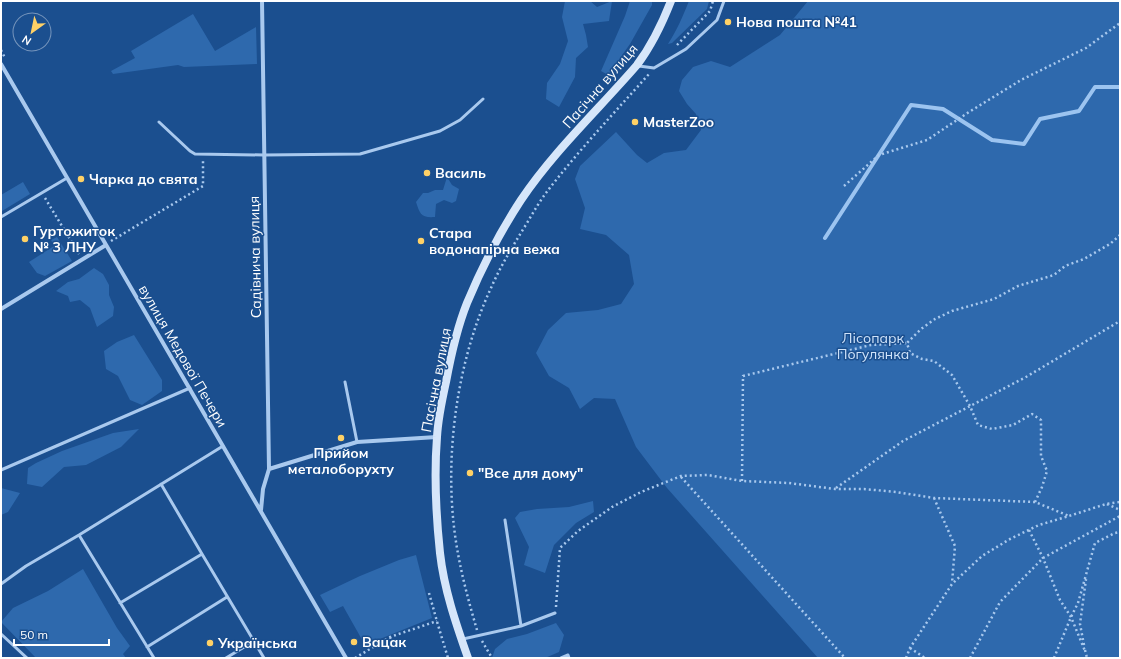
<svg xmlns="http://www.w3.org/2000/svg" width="1121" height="659" viewBox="0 0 1121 659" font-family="Mulish,sans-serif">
	<rect width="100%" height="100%" fill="#1b4f8f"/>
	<path fill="#2e69ad" d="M565 1H590L597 7 612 1 609 21 583 24 586 35 588 47 576 58 575 77 559 107 546 99 547 83 560 64 568 41 562 17Z
		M630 1H652V5L630 44 608 75 601 71 625 16Z
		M689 1H709L707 9 672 43 668 44C677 30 683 16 689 1Z
		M808 1H1120V658H818L667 488 636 447 615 399 594 398 580 409 569 388 549 376 536 353 548 330 566 313 598 310 621 304 634 284 629 255 606 235 580 229 585 208 575 179 580 166 616 132 637 155 647 163 664 153 686 150 701 130 696 114 687 104 679 91 682 80 693 67 711 61 730 67 780 35Z
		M193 14 215 51 256 27 257 64 184 67 178 65 113 74 111 71 135 58 131 51Z
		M447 177 452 185 459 189 456 201 452 203 444 200 436 204 435 217C421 218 420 214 416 202L423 193H428L435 190H443Z
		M23 182 30 194 2 211 1 209V195Z
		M57 237 72 261 45 276 37 273 29 262 54 246 51 240Z
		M94 268 103 274 109 285V295L114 307 113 316 97 327 90 308 80 300 70 302 68 296 56 291 68 282 79 279Z
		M134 335 162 380V391L142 405 130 400 118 376 106 369 104 351 117 342Z
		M139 429 121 447 86 465 64 467 42 487 27 484 28 468 36 463 62 451 113 433Z
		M1 488 20 493 8 512 1 515Z
		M593 501 594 512 576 523 554 545 545 573 524 565 529 547 515 518 520 512 537 509 569 507Z
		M416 555 432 618 365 645 343 606 330 612 320 595 360 576 399 560Z
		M83 569 117 628 130 646 123 654 126 658H36L1 622 13 608 48 591Z
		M556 623 564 635 559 652 545 658H492L495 649 507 639 527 634Z"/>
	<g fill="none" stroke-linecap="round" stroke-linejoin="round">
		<path stroke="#9cc4f0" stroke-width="4" d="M825 238 911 105 943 109 992 140 1024 144 1040 119 1079 111 1095 87H1120"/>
		<path stroke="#a9c9ee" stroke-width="2.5" stroke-dasharray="2 3" stroke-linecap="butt" d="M677 45 710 11 713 1
			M1 50 5 58
			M844 186 879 155 927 140 969 112 1021 80 1086 48 1120 23
			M45 198 79 254
			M111 241 203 186V160
			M681 477 845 658
			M742 481 743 376 871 345 907 343
			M836 488 903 441 1026 377 1120 321
			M934 498 955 546 952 583
			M1035 502 1042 487 1047 471 1041 456V420L1032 414 1013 425 992 429 978 425 970 406 952 375 934 361 922 359 910 353 907 343 921 329 935 319 952 311 994 299 1018 286 1054 275 1065 266 1084 259 1110 244 1120 235
			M1107 504 1120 510
			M1029 530 1043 558 1060 600 1071 617 1085 651
			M429 593 438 625 448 658
			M556 607 560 548 578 531 612 507 641 492 681 476 708 475 742 481 789 483 835 489H864L896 492 934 498 1035 502 1069 516
			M477 630C467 596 458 562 454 527 445 449 458 359 491 288 501 265 514 244 527 223 534 211 541 199 549 189 580 149 615 112 649 74
			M390 637 393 644
			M482 641 492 658
			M1084 645 1080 624 1086 579
			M910 648 925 658
			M1085 650 1087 658
			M355 658 390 637 437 621
			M906 658 910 648 952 584 982 556 1010 539 1039 525 1069 516 1106 504 1120 502
			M970 658 1000 602 1043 558 1120 516
			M1054 658 1071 617 1078 603 1095 543 1115 533 1120 532"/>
		<path stroke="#a9c9ee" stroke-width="3" d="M639 66 654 68 686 49 717 20 724 1
			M159 122 190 151 195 154 264 155 360 154 440 131 460 120 483 99
			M1 217 67 178
			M345 382 357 442
			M1 470 190 388
			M161 484 202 554 264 658
			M79 535 154 658
			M1 584 26 566 79 535 223 446
			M120 603 202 554
			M521 626 555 613
			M1 634 27 658
			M463 639 521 626 505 520
			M147 647 227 597
			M226 658 254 641
			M561 658 568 655 569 658"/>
		<path stroke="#a9c9ee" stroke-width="4" d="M1 64 346 658
			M1 309 106 245
			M269 469 357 442 437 437
			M261 510 263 489 269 469 262 1"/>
		<path stroke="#d6e6fa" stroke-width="8" d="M468 658C456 624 444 589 440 553 436 515 434 475 437 437 438 419 442 400 446 382 451 355 457 328 467 303 482 267 500 232 521 200 554 151 598 110 637 65 652 45 662 24 671 1"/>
	</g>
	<g fill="#ffd166" stroke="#1b4f8f" stroke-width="1.5">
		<circle cx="728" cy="22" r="4"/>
		<circle cx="635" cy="122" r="4"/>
		<circle cx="427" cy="173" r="4"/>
		<circle cx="81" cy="179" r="4"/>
		<circle cx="25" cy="239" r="4"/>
		<circle cx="421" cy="241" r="4"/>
		<circle cx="341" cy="438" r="4"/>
		<circle cx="470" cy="473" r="4"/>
		<circle cx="354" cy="642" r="4"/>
		<circle cx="210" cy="643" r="4"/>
	</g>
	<g text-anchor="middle" stroke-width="3" stroke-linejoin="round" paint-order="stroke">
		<g font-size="14" font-weight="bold" fill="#fff" stroke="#1b4f8f" text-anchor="start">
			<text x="736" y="27">Нова пошта №41</text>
			<text x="643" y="127">MasterZoo</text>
			<text x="435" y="178">Василь</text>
			<text x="89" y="184">Чарка до свята</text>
			<text x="33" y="236">Гуртожиток<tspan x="33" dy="16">№ 3 ЛНУ</tspan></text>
			<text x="429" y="238">Стара<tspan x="429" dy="16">водонапірна вежа</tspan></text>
			<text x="341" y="458" text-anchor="middle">Прийом<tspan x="341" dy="16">металоборухту</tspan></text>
			<text x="478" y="478">"Все для дому"</text>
			<text x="362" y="647">Вацак</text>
			<text x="218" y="648">Українська</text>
		</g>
		<g font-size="14" fill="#fff" stroke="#1b4f8f">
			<text transform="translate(600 86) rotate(-49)" y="5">Пасічна вулиця</text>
			<text transform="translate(255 257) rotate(-91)" y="5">Садівнича вулиця</text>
			<text transform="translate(183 356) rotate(60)" y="5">вулиця Медової Печери</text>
			<text transform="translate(436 380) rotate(-79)" y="5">Пасічна вулиця</text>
		</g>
		<g font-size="14" fill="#cfe3fa" stroke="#1b4f8f">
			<text x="873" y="343">Лісопарк<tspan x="873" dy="16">Погулянка</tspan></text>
		</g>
	</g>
	<rect width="1121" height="659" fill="none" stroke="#ffffff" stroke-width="4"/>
	<g transform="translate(32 32) rotate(213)"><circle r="19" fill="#1b4f8f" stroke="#7695bc"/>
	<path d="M0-3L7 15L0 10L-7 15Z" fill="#ffd166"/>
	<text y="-6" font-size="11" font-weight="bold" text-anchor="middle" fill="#ffffff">N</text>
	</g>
	<path d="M14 639v6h95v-6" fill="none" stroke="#ffffff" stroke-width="2"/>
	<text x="20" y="639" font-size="12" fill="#ffffff" stroke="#1b4f8f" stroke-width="3" paint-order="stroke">50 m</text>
</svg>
